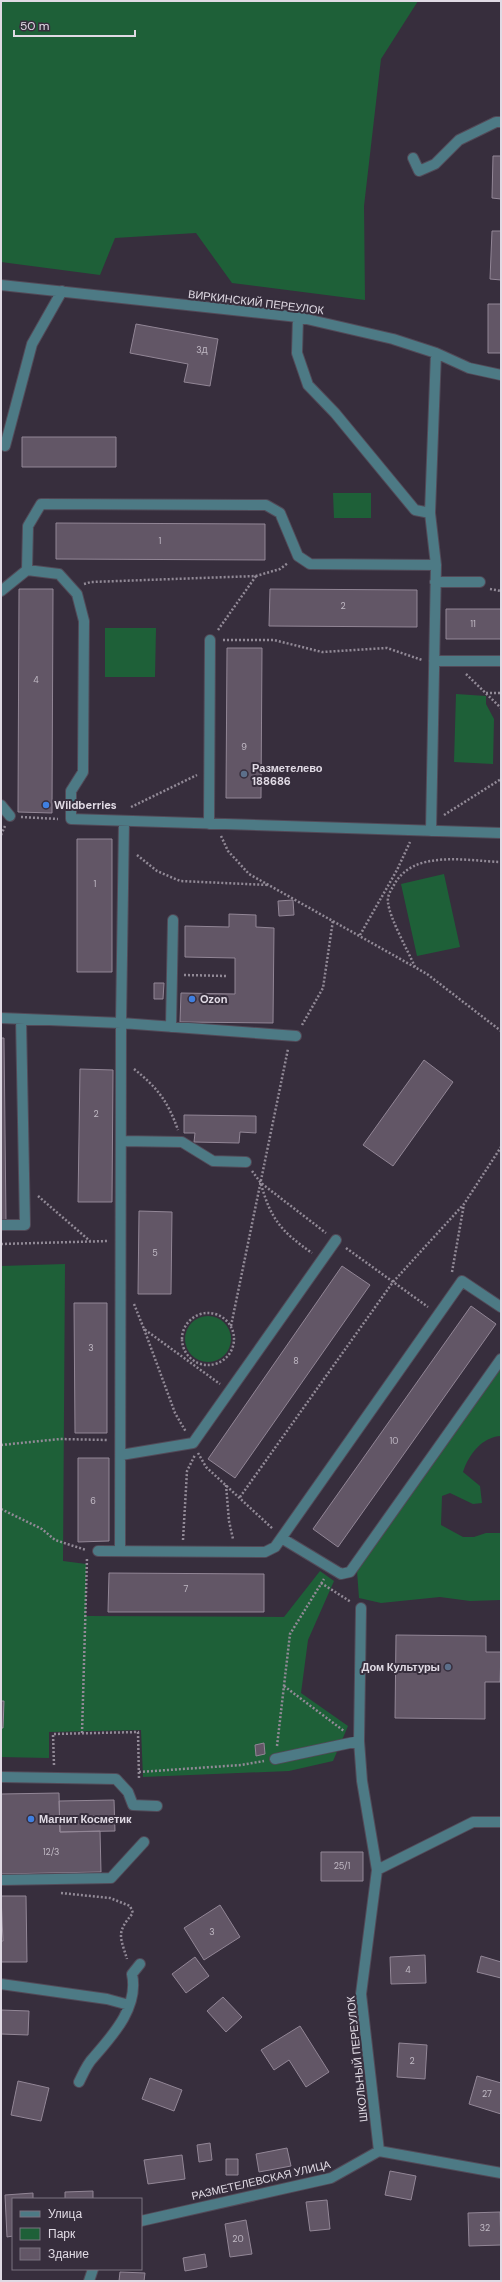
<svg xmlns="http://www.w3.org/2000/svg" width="502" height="2282" viewBox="0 0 502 2282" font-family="'DM Sans',sans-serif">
	<rect width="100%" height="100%" fill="#372e3d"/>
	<path fill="#1e6038" d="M1 1H418L381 59 364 206 365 300 232 283 196 233 115 238 100 275 1 262Z
		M333 493H371V518H334Z
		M105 628H156L155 677H105Z
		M456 694 486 696V704L494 719 493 764 454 762Z
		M444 874 460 947 417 956 401 884Z
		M65 1264 63 1561 86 1564V1616L284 1617 320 1571 334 1581 308 1640 301 1693 348 1726 333 1761 289 1771 143 1777 141 1730 49 1732V1758L1 1757V1266Z
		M185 1339a23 23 0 1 1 46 0a23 23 0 1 1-46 0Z
		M501 1367V1436C482 1437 469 1454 463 1472L480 1486 482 1503 473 1504 450 1493 442 1496 441 1525 463 1537H474L486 1533H501V1600L470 1601 440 1597 381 1603 359 1598 357 1571Z"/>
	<path fill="#625666" stroke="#928696" d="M493 156H501V199L492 198Z
		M492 231H501V280L490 279Z
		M488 304H501V353H488Z
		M136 324 218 339 210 386 184 382 188 364 130 353Z
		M22 437H116V467H22Z
		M56 523 265 524V560L56 559Z
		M19 589H53L52 813 18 812Z
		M270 589 417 590V627L269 626Z
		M446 609H501V639H446Z
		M227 648H262L261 798H226Z
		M77 839H112V972H77Z
		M293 900 294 915 279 916 278 901Z
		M229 914 256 915V927L274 928 273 1023 180 1022 181 993 235 994V958L185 957V926L229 927Z
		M154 983H164L163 999H154Z
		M1 1038H4L6 1222H1Z
		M424 1060 453 1082 393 1166 363 1145Z
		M80 1069 113 1070 112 1202H78Z
		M184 1115 256 1116V1133L240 1132 239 1143 194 1142 195 1133H184Z
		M139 1211 172 1212 171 1294H138Z
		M342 1266 370 1285 235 1478 208 1459Z
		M74 1303H107V1433H75Z
		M471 1306 496 1324 338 1547 313 1529Z
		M78 1458H109V1541L78 1542Z
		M109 1573 264 1574V1612H108Z
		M396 1635 486 1636V1652H501L500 1682H485V1719L395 1718Z
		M1 1701H4L3 1728H1Z
		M264 1743 265 1754 256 1756 255 1745Z
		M59 1793 60 1832 100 1831 101 1872 1 1874V1794Z
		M114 1800 115 1831 60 1832 59 1801Z
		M321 1852H363V1881H321Z
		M1 1896H26L27 1962H1V1941H3Z
		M220 1905 240 1937 204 1960 184 1928Z
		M425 1955 426 1983 391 1984 390 1957Z
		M481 1956 501 1962V1978L477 1972Z
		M195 1957 209 1976 186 1993 172 1974Z
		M223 1997 242 2017 226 2032 207 2011Z
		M1 2010 29 2011 28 2035 1 2034Z
		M300 2026 329 2072 306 2087 289 2060 274 2070 261 2050Z
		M399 2043 427 2045 425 2079 397 2077Z
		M477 2076 501 2083V2114L469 2104Z
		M150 2078 182 2090 174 2111 142 2099Z
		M18 2081 49 2088 41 2121 11 2115Z
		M210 2143 212 2160 199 2162 197 2145Z
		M287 2148 291 2166 259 2172 256 2154Z
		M182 2155 185 2179 148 2184 144 2160Z
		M226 2159H238V2175H226Z
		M390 2171 416 2176 411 2200 385 2195Z
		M93 2191V2199H65V2192Z
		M33 2193V2199H13V2236L7 2237 5 2195Z
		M327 2200 330 2229 310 2231 306 2202Z
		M500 2212 501 2245 469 2246 468 2213Z
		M246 2220 252 2254 230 2257 225 2224Z
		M205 2254 207 2267 185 2271 183 2258Z
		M120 2272 145 2273 144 2281H119Z"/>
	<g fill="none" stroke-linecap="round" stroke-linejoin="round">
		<defs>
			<path id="minor" d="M413 158 419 171 435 164 459 140 496 122H501
				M1 285 298 317 393 339 436 353 469 368 501 375
				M298 317 297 353 308 385 335 413 415 510 430 513
				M5 446 32 344 62 291
				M27 570 59 574 77 594 84 621 83 772 71 791V819L501 833
				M435 582H480
				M1 591 27 570 28 526 41 504 266 505 280 513 298 556 310 564 436 565
				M434 661H501
				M1 805 10 816
				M209 824 210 640
				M431 831 436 565 430 513 436 353
				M1 1018 121 1023 296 1036
				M171 1027 173 920
				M122 1141 182 1142 213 1161 246 1162
				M1 1225H25L21 1019
				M121 1455 193 1443 336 1240
				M283 1539 341 1574 350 1572 501 1359
				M98 1551 265 1552 275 1547 462 1281 501 1307
				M120 1551 121 1023 124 821
				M361 1608 359 1741 362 1781 377 1870 361 1994 379 2151
				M275 1759 359 1741
				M1 1777 116 1779 128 1792 133 1805 157 1806
				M377 1870 473 1822H501
				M1 1880 111 1878 144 1842
				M1 1984 107 1999 129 2005
				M79 2082C83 2074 87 2064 93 2058 113 2035 139 2007 132 1974L140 1964
				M141 2221 331 2178 379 2151 501 2173
				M89 2281 93 2269"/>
		</defs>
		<use href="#minor" stroke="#524a58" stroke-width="12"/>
		<path stroke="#928a97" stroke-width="2.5" stroke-dasharray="2 2" stroke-linecap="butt" d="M84 584 91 582 256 576 280 569 288 563
			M490 589 501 591
			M218 630 256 576
			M223 640H274L322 652 387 648 422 660
			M466 674 501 708
			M486 693H501
			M131 807 197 775
			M444 815 501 779
			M21 817 58 819
			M1 835 5 826
			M221 836 228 851 249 874 427 974 501 1031
			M137 855 157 871 180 881 268 885
			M360 935 397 870 410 842
			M415 967C408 951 389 917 388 902 387 896 391 890 394 885 413 849 467 861 501 862
			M184 975 227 976
			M302 1025 323 988 333 920
			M134 1069C158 1088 168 1102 178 1130
			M252 1171 261 1183 326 1233
			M261 1184C271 1220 282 1232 312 1253
			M38 1196 90 1241
			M1 1244 109 1241
			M346 1248 428 1307
			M452 1272 464 1204
			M134 1304 144 1329 220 1384
			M182 1339a26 26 0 1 1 52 0a26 26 0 1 1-52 0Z
			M231 1326 288 1049
			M144 1329 175 1413 186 1432
			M1 1445 60 1439 108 1440
			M198 1453 206 1467 273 1529
			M226 1485 229 1521 233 1539
			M240 1497 393 1282 464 1204 501 1147
			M1 1509 42 1529 55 1540 86 1550
			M183 1540 187 1471 195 1455
			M321 1583 351 1602
			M284 1686 344 1731
			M82 1733 87 1558
			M277 1746 290 1634 324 1579
			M54 1765 53 1734 138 1732 139 1779
			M139 1772 241 1765 264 1761
			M61 1893 110 1898 130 1906 133 1913C116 1933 120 1936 127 1959"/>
		<use href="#minor" stroke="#4d7a85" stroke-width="10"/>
	</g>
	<g fill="#5c6f8a" stroke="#372e3d" stroke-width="1.5">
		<circle cx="244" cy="774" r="4"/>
		<circle cx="448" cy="1667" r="4"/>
	</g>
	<g fill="#3f7fe0" stroke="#372e3d" stroke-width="1.5">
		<circle cx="46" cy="805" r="4"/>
		<circle cx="192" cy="999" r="4"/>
		<circle cx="31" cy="1819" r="4"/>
	</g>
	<g text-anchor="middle" stroke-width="4" stroke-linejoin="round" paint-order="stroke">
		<g font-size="9" fill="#c0b9c4">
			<text x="202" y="353">3Д</text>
			<text x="160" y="544">1</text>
			<text x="343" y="609">2</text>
			<text x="473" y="627">11</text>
			<text x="36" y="683">4</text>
			<text x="244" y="750">9</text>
			<text x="95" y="887">1</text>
			<text x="96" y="1117">2</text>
			<text x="155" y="1256">5</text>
			<text x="91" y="1351">3</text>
			<text x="296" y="1364">8</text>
			<text x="394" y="1444">10</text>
			<text x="93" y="1504">6</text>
			<text x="186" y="1592">7</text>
			<text x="51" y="1855">12/3</text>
			<text x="342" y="1869">25/1</text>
			<text x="212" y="1935">3</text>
			<text x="408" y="1973">4</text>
			<text x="412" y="2064">2</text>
			<text x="487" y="2097">27</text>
			<text x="485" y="2231">32</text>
			<text x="238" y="2242">20</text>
		</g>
		<g font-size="11" fill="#e0dae4" stroke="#372e3d">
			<text transform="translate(256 302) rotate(7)" y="4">ВИРКИНСКИЙ ПЕРЕУЛОК</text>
			<text transform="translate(357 2059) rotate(-96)" y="4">ШКОЛЬНЫЙ ПЕРЕУЛОК</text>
			<text transform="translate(261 2180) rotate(-13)" y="4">РАЗМЕТЕЛЕВСКАЯ УЛИЦА</text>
		</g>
		<g font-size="11" font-weight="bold" fill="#e0dae4" stroke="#372e3d" text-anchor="start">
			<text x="252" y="772">Разметелево<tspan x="252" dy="13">188686</tspan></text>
			<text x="54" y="809">Wildberries</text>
			<text x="200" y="1003">Ozon</text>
			<text x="440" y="1671" text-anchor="end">Дом Культуры</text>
			<text x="39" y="1823">Магнит Косметик</text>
		</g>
	</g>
	<rect width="502" height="2282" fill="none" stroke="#e0dae4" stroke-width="4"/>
	<rect x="12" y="2198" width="130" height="72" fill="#372e3d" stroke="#7b7380"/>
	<rect x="20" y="2211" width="20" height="6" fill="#4d7a85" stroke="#7b7380"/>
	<text x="48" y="2218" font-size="12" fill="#e0dae4">Улица</text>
	<rect x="20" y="2228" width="20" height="12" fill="#1e6038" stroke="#7b7380"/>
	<text x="48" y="2238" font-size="12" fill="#e0dae4">Парк</text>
	<rect x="20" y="2248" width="20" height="12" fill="#625666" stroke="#7b7380"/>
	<text x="48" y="2258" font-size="12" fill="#e0dae4">Здание</text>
	<path d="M14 30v6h121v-6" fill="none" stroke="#e0dae4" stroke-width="2"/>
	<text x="20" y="30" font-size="12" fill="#e0dae4" stroke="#372e3d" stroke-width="3" paint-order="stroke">50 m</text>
</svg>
